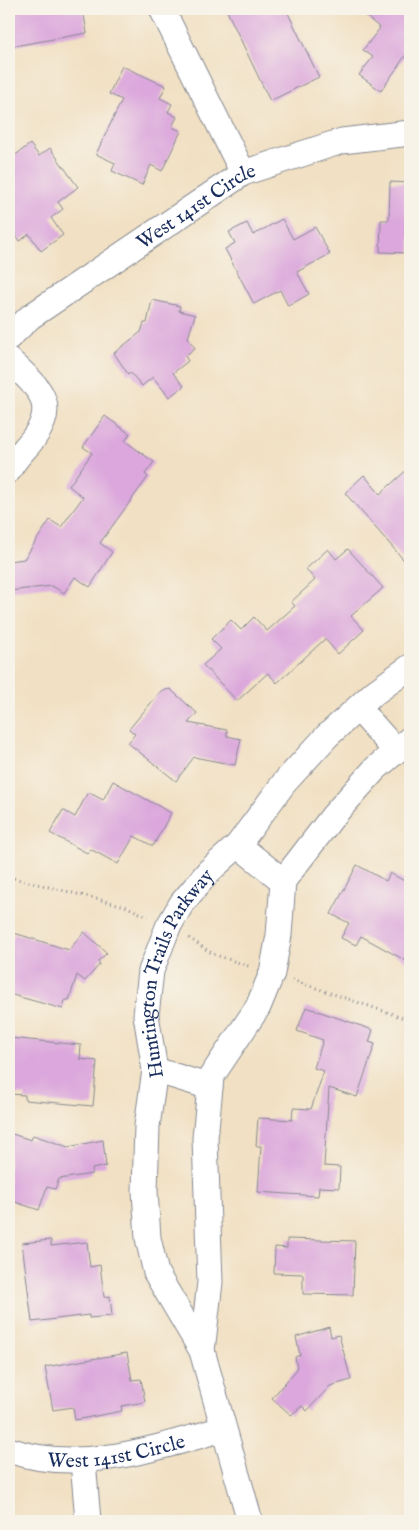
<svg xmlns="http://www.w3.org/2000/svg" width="419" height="1530" viewBox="0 0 419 1530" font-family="'IM FELL English',serif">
	<rect width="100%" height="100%" fill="#f7f3e8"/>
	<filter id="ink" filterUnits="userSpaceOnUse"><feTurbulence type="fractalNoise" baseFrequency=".02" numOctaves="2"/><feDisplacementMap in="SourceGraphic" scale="10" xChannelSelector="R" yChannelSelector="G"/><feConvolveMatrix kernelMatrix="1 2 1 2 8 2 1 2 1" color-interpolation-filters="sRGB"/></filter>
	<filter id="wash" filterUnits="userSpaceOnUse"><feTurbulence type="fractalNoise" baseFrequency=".0096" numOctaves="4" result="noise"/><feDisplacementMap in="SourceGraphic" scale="20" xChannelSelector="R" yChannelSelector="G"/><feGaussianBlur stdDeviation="1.12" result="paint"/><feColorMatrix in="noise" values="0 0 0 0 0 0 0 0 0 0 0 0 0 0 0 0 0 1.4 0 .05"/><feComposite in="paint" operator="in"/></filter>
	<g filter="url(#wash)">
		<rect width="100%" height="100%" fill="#f1e0c3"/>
		<g id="blocks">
			<path fill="#dba7dc" d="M9 9H83L87 33 9 47Z
				M226 9H286L319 77 270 101Z
				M357 9H410V49L381 91 359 75 373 57 363 50 380 28Z
				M122 66 166 86 160 98 172 104 168 112 177 117 172 127 181 131 162 171 151 165 142 185 112 171 115 163 96 154 122 100 109 94Z
				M30 144 39 156 50 148 78 187 58 202 63 209 51 218 63 235 41 251 29 234 20 241 9 226V160Z
				M390 182 410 183V253L380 252 381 220H389Z
				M282 219 293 239 315 227 330 254 297 272 309 294 288 306 280 290 254 304 225 249 235 243 229 232 247 223 253 235Z
				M152 300 180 306 179 311 195 315 188 338 195 348 185 356 188 361 173 373 184 386 169 397 153 377 142 386 130 372 128 374 114 353 141 332 144 323H147Z
				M105 416 130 434 125 441 154 462 145 474 148 477 100 543 112 552 90 587 75 577 64 593 52 586 9 591V561L24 559 50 520 61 527 83 497 69 486 92 453 83 447Z
				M410 467V567L345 493 364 475 380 494Z
				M328 549 336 559 348 549 383 588 351 616 364 630 338 654 325 639 277 683 268 673 237 701 203 665 221 649 211 639 231 620 241 630 254 617 267 631 295 606 291 602 315 580 306 569Z
				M170 689 197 713 188 723 227 730V736L241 739 235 765 194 757 176 781 128 743 135 734 129 729 161 691Z
				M113 781 171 813 153 846 134 836 118 864 90 849 87 853 50 833 63 810 75 817 88 792 103 800Z
				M357 865 386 881 390 873 410 884V963L361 936 356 945 341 938 349 923 331 914Z
				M84 932 107 953 98 961 100 964 85 981 77 975 69 1000H65L63 1009 9 994V952L14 933 69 950Z
				M306 1007 373 1030 369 1042 375 1044 357 1097 329 1088 324 1166 340 1167 339 1188 319 1187 318 1196 258 1192 261 1146H256L258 1118 292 1120 293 1108 311 1109 324 1071 314 1068 323 1040 297 1031Z
				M9 1038 81 1045 80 1059 97 1061 93 1106 25 1100V1095L9 1094Z
				M9 1133 31 1140 33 1135 68 1147 103 1140 106 1166 92 1169V1174L59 1179 55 1189 47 1187 39 1210 9 1200Z
				M287 1239 355 1241 353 1295 303 1294V1274L274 1273 275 1247 287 1248Z
				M51 1240V1246L87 1242 90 1267 100 1265 104 1297 110 1296 112 1316 89 1318V1315L32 1322 22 1243Z
				M329 1327 331 1337 339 1335 351 1380 330 1386 307 1411 302 1406 291 1415 272 1398 297 1369 295 1357 300 1355 296 1337Z
				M127 1353 132 1380 141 1379 145 1402 121 1406 122 1411 75 1420 73 1407 53 1410 45 1367Z"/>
		</g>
	</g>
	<g filter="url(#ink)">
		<use href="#blocks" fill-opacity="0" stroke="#868890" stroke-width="1"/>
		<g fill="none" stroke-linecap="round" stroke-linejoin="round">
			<defs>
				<g id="minor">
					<path d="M162 9 243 173"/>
					<path id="s1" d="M9 337 30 317 243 173 342 141 410 133"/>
					<path d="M9 360C33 383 60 401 35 436 27 448 15 457 9 470"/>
					<path d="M358 708 396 751"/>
					<path d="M238 845 283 881"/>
					<path d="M155 1070 210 1087"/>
					<path d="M202 1351 210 1282 205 1138 211 1077 258 1007 272 973 279 935 283 881 333 816 375 769 410 739"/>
					<path id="s2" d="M9 1450C79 1475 155 1448 223 1429"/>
					<path d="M83 1461 88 1521"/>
					<path id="s3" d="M250 1521 202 1351 156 1273 148 1238 145 1191 147 1126 155 1070 146 1015 151 971 168 927 182 903 209 871 238 845 284 783 327 736 374 693 410 667"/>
				</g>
			</defs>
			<use href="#minor" stroke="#868890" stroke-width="27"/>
			<path stroke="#868890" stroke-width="3" stroke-dasharray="1 4" stroke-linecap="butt" d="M9 877 125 906 148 917
				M189 938 213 954 251 967
				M292 980 410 1020"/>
			<use href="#minor" stroke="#fff" stroke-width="25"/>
		</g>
	</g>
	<g text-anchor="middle" stroke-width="4.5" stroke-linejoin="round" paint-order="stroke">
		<g font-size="20" fill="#1b2f5e" stroke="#f7f3e8">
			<text dy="7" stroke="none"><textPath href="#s1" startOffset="229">West 141st Circle</textPath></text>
			<text dy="7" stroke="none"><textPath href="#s3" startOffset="576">Huntington Trails Parkway</textPath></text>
			<text dy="7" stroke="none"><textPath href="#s2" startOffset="109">West 141st Circle</textPath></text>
		</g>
	</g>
	<rect width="419" height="1530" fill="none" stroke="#f7f3e8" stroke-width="30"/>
</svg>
